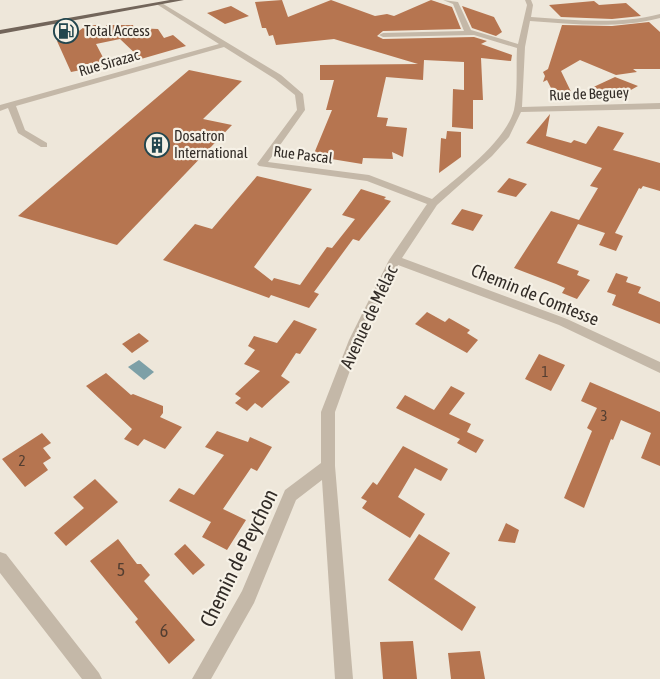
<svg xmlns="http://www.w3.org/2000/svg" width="660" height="679" viewBox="0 0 660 679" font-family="'Asap Condensed',sans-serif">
	<rect width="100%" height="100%" fill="#eee7da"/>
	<path fill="#7da0a7" d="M139 360 154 372 144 380 128 367Z"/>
	<path fill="#b67550" d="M282 0 288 17 331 0 375 16 387 14 394 16 431 0 452 7 461 29 383 31 377 36 383 39 474 37 487 41 481 44 512 55 511 61 481 58 483 100H473V129L452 127 453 89 464 90V62L424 60 423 80 386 77 377 117 388 118 386 126 407 128 403 157 392 152 393 159 363 158 362 164 313 156 332 110H326L334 80H320V65L418 64 334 39 276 45 273 35 269 36 266 28H262L255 2Z
		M594 1 599 5 626 3 641 16 612 19 561 17 549 5Z
		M231 6 249 16 225 24 207 13Z
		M462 6 494 17 502 32 496 36 472 28Z
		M649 22 660 32V69H633L637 72 616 75 580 60 561 71 575 100H557L547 80 543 82 545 76 543 72 548 69 562 25 612 26Z
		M87 25H96L100 30 109 29 106 25H133L134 28 158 29 164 38 173 35 186 46 141 59 120 39 96 44 108 67 88 71 86 69 71 72 57 41 68 39Z
		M189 70 242 81 203 119 232 125 117 245 18 216Z
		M615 77 638 86 620 96 587 90Z
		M550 114 546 136 571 143 574 140 586 144 598 126 624 133 613 150 660 163V191L643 186 641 189 639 188 615 233 623 236 616 251 599 245 605 233 578 224 557 263 579 271 577 275 590 280 577 299 562 293 565 288 556 284 514 268 551 211 579 220 598 188 590 186 602 168 526 143Z
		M447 131 461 132V157L439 173 441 138 446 139Z
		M257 176 312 189 254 267 272 281 274 278 300 285 327 247 332 248 355 219 342 215 361 189 386 197 384 199 391 201 359 241 353 239 314 292 319 294 309 308 271 295 269 298 163 260 195 224 212 229Z
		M509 178 527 184 516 197 497 192Z
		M462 209 483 215 473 231 451 224Z
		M616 273 628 277 626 282 641 287 638 293 660 302V324L612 305 616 295 607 292Z
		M427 312 445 322 449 318 470 330 467 333 478 340 467 353 415 324Z
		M294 320 317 329 300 354 296 353 281 376 290 382 262 408 255 403 247 411 235 403 241 398 235 394 260 371 244 364 255 350 248 346 254 336 277 343Z
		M139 333 149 341 132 353 122 344Z
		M539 354 565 365 551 391 525 379Z
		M106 373 131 395 133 394 163 406V413L160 417 182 427 165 449 144 439 138 446 124 439 132 429 86 386Z
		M590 382 660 412V466L641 458 651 433 621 420 613 440 611 439 584 508 564 498 592 431 587 428 597 408 581 401Z
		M451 386 465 393 449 414 471 424 467 432 484 440 476 453 457 443 460 439 396 408 405 395 434 410Z
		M217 431 248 442 250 437 272 447 257 471 251 468 223 509 246 520 227 550 202 537 211 522 169 501 179 488 194 495 224 455 205 447Z
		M42 433 51 443 43 448 51 458 43 463 48 470 25 487 2 459Z
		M403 446 448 469 441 481 415 468 398 497 425 514 410 538 362 508 367 501 361 498 373 482 377 485Z
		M95 479 118 502 66 546 54 533 84 508 73 497Z
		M506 523 519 530 515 543 498 541Z
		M419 534 450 553 434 579 476 607 462 631 388 580Z
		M118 539 137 564H141L150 575 144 581 195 640 169 664 135 622 138 619 90 561Z
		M185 544 205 565 193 575 174 554Z
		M413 641 417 679H383L380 642Z
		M480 651 485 679H451L448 653Z"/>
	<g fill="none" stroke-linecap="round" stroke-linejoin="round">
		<path fill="#c4b8a8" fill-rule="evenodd" d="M443 0 458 2 471 30 518 44 527 5 525 0H531L533 5 531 17C574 20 618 25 660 14V18C618 29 573 24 530 21L525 47 522 107 660 103V109L521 112 509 137 492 156 437 205 402 258 567 319 660 362V373L559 325 398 265 361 340 335 412V466L353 679H335L322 480 296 500 254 603 211 679H192L242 591 285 490 321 463V412L349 340 389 260 427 204 367 181 259 166 257 164 297 110 295 95 275 79 224 47 16 106 25 130 47 143V147H41L18 133 8 108 0 111V105L219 44 158 5V3L160 2 281 75 303 94 305 110 268 162 369 175 432 199C457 177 505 143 514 110 518 92 516 67 517 48L474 35 383 37 379 35 383 33 464 31 453 4Z
			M0 552 6 554 99 673 102 679H82L0 573Z"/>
		<path fill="#72655a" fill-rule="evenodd" d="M170 0H184L0 34V30Z"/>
	</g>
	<defs>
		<symbol id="fuel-ring" viewBox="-11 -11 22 22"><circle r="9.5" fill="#f6f1e6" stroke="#22464e" stroke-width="1.5"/><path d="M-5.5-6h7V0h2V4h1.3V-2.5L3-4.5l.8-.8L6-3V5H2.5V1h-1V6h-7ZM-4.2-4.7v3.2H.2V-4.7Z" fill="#22464e"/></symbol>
		<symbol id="building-ring" viewBox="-11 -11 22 22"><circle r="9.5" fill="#f6f1e6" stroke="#22464e" stroke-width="1.5"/><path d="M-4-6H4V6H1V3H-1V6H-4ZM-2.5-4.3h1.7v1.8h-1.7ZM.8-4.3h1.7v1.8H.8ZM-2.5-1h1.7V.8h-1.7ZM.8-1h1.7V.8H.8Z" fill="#22464e"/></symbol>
	</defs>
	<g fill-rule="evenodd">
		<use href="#fuel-ring" x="52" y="17" width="28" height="28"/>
		<use href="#building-ring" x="143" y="131" width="28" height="28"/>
	</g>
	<g text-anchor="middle" stroke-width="4.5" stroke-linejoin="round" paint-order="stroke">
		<g font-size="15" fill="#322c27" stroke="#f6f1e6" text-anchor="start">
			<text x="84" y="36">Total Access</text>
			<text x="174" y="141">Dosatron<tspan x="174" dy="17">International</tspan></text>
		</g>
		<g font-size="15" fill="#322c27" stroke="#f6f1e6">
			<text transform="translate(109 63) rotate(-16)" y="5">Rue Sirazac</text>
			<text transform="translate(589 94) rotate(-2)" y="5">Rue de Beguey</text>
			<text transform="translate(303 155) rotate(7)" y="5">Rue Pascal</text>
		</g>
		<g font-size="15" fill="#533e31">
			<text x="545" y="377">1</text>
			<text x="604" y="421">3</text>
			<text x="22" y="466">2</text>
		</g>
		<g font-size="18" fill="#322c27" stroke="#f6f1e6">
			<text transform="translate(535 295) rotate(22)" y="6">Chemin de Comtesse</text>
			<text transform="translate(369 317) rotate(-65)" y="6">Avenue de Mélac</text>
		</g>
		<g font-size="18" fill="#533e31">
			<text x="121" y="576">5</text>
			<text x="164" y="637">6</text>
		</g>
		<g font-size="21" fill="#322c27" stroke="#f6f1e6">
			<text transform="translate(239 558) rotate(-64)" y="7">Chemin de Peychon</text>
		</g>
	</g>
</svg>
